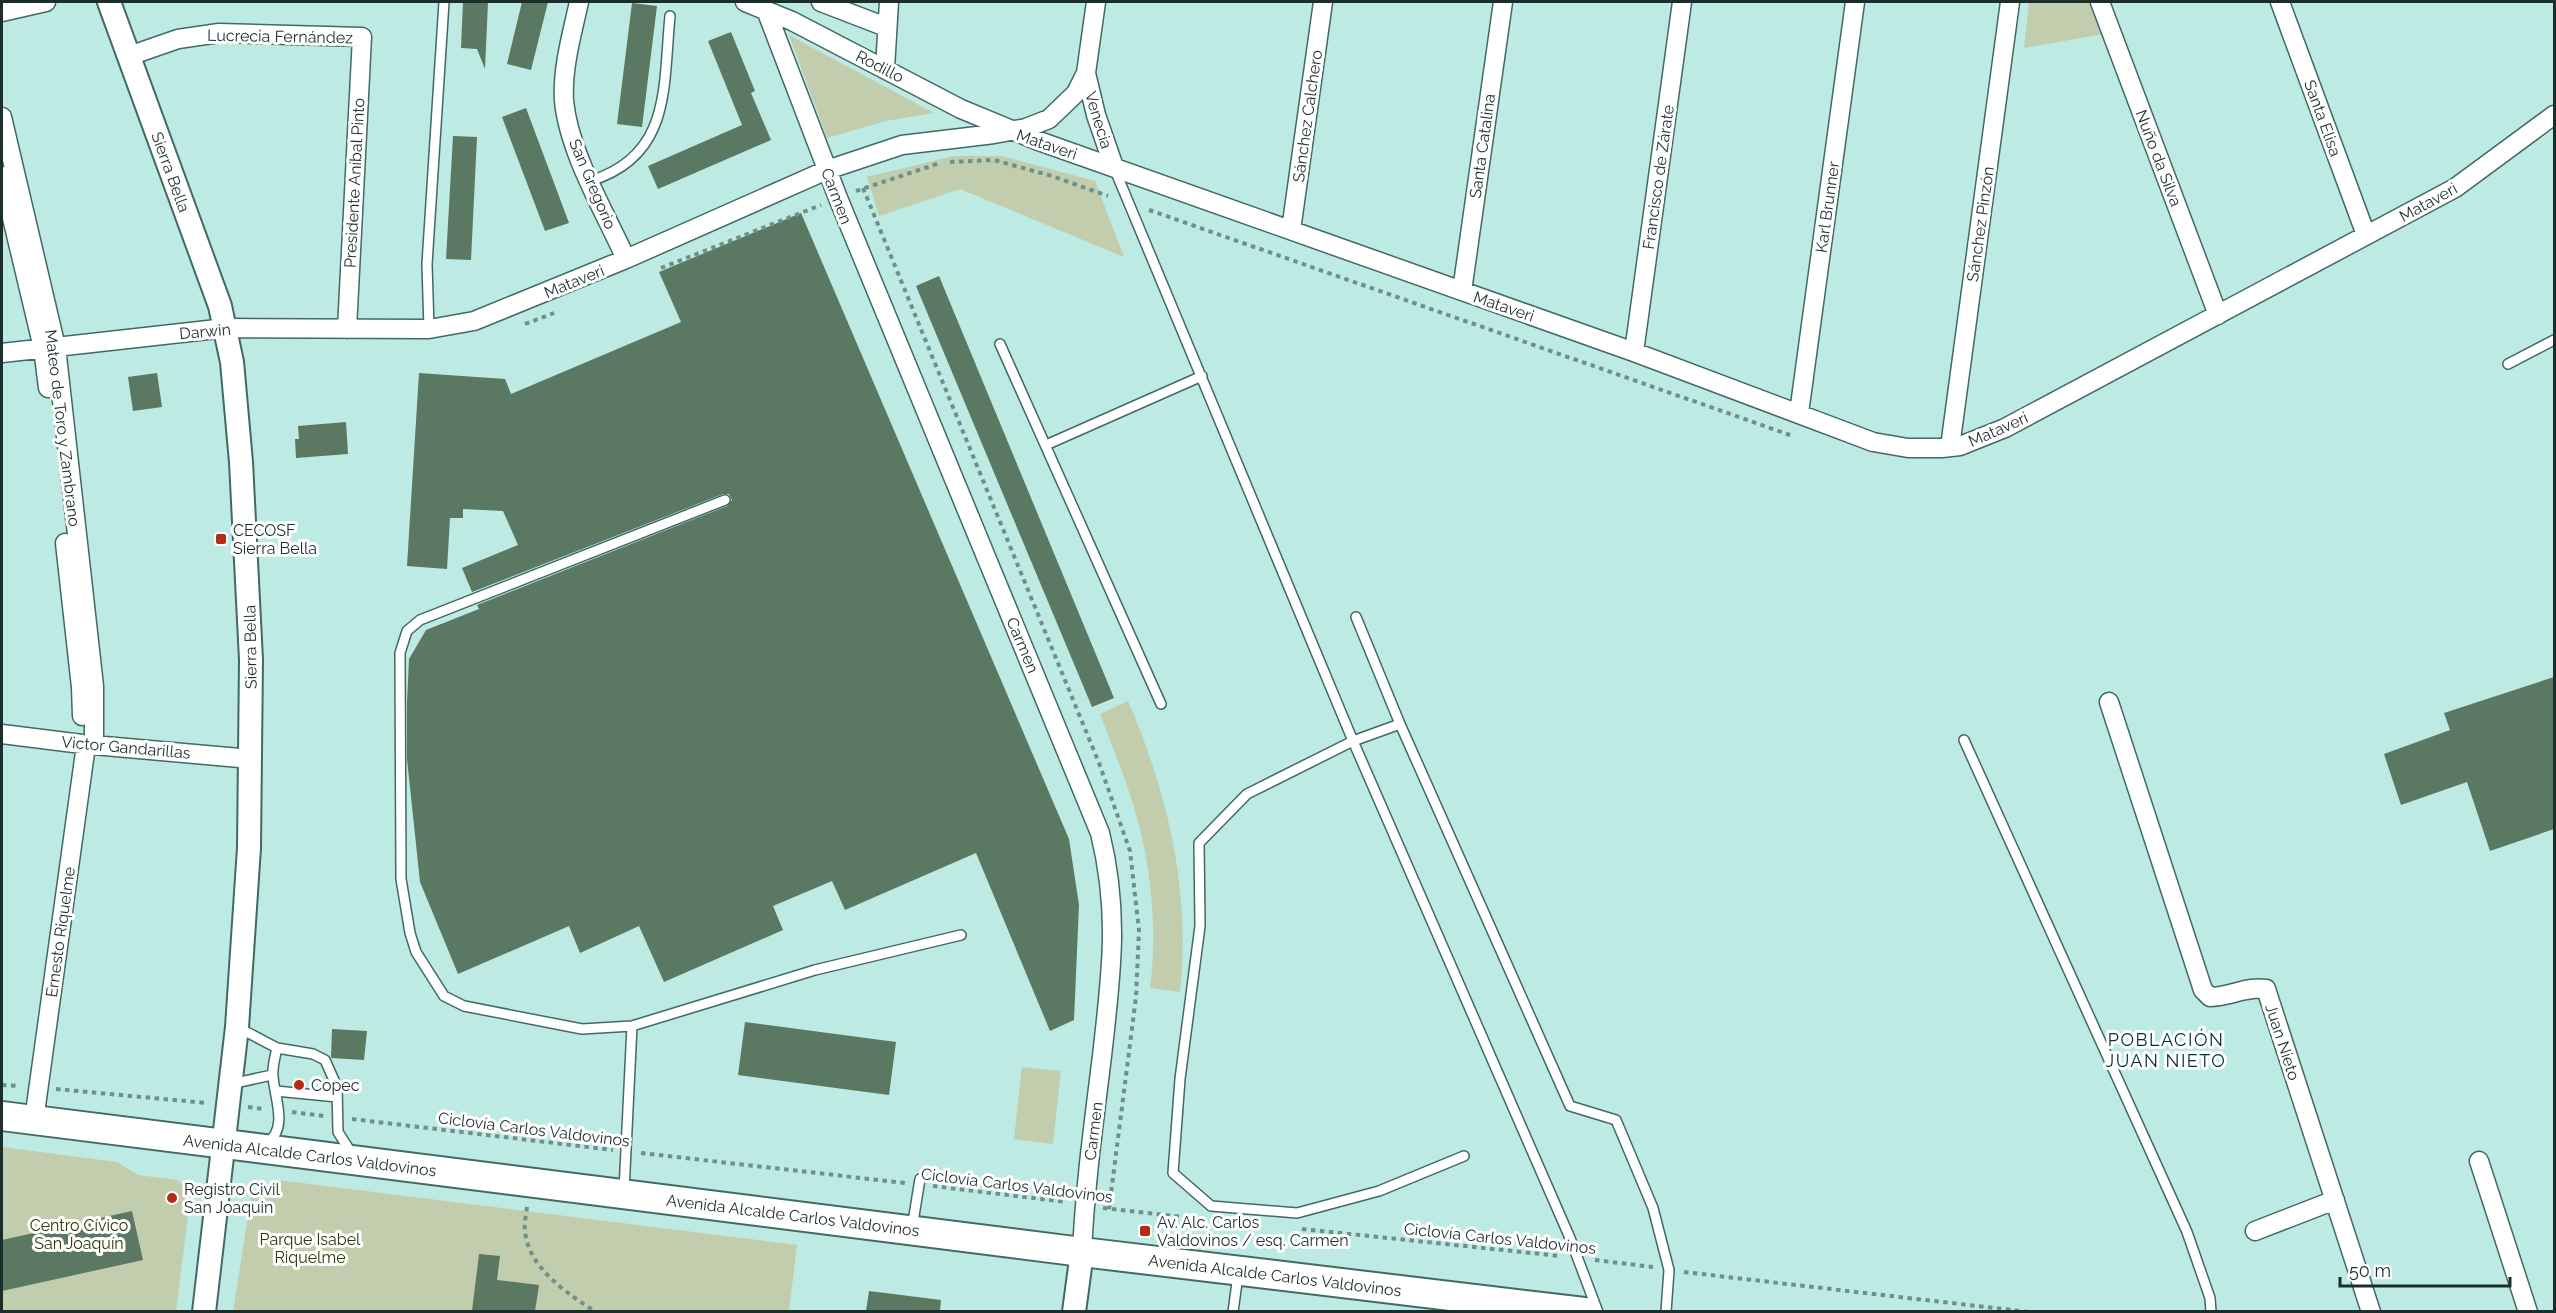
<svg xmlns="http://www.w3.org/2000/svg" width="2556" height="1313" viewBox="0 0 2556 1313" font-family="Raleway,sans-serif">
	<rect width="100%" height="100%" fill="#bdeae2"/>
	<path fill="#c2cdae" d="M2029 2H2092L2104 34 2024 48Z
		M789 35 934 113 886 121 827 138Z
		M953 156H1002L1095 181 1124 257 960 189 879 216 867 177Z
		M1128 701C1168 793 1191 892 1180 992L1150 988C1158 928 1151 859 1132 801 1123 772 1111 743 1100 714Z
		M1022 1067 1061 1071 1053 1144 1014 1139Z
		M2 1147 117 1162 138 1175 177 1180 191 1191 176 1311 2 1312Z
		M278 1180 797 1245 789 1311 233 1312 251 1197Z"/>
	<path fill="#5a7862" d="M463 2H488L485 69 477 49 461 48Z
		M522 2H548L531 70 507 64Z
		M632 3 657 6 642 127 617 124Z
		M731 32 755 91 751 93 771 140 658 189 648 166 742 125 708 41Z
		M526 108 569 223 545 231 502 117Z
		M453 136 477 137 471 260 446 259Z
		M801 213 1069 839 1079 905 1074 1020 1050 1031 976 853 845 910 832 881 773 906 783 930 664 982 639 926 580 953 569 926 458 974 420 882 407 759V703L409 659 426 630 479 609 477 605 727 506 732 500 729 494H723L472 592 462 568 518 545 503 511 463 509V518H450L447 569 407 566 419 373 505 379 511 394 681 322 659 272Z
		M939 276 1114 698 1092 707 916 286Z
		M157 373 162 407 133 411 128 377Z
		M346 422 348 454 296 458 295 439H299L298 426Z
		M2554 677V829L2490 851 2467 782 2401 805 2384 754 2450 730 2444 713Z
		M745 1022 896 1042 889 1095 738 1075Z
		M332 1029 367 1031 364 1060 331 1058Z
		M132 1211 143 1260 2 1291V1240Z
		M479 1254 500 1256 497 1280 539 1285 535 1311H472Z
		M869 1291 941 1300 940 1311H866Z"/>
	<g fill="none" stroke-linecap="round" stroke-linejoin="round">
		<defs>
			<path id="service" d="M1115 170 1353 741 1570 1238 1598 1312
				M590 181C672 156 663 86 670 16
				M429 329 427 264 444 2
				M1000 344 1161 704
				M2508 364 2554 340
				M1046 445 1202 376
				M1356 617 1400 724 1570 1106 1616 1120 1653 1208 1669 1270 1666 1312
				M1400 724 1353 741 1247 794 1199 843 1200 926 1180 1079 1173 1173 1211 1206 1297 1213 1379 1191 1464 1156
				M1964 740 2187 1232 2210 1298 2211 1312
				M632 1026 815 970 961 935
				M239 1028 277 1048 313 1054 325 1060 337 1087 338 1132 352 1154
				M231 1084 272 1075
				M276 1091 337 1097
				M267 1143C289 1128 274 1097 273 1076 272 1068 275 1057 277 1048
				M624 1191 632 1026 582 1029 464 1006 444 996 416 952 410 933 401 879 400 653 407 631 420 620 725 500
				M912 1228 920 1179
				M1233 1312 1238 1275"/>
			<path id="minor" d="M579 2C572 34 562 68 564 101 569 153 605 212 626 259
				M745 2 792 21 961 109 1036 140 1634 352 1873 442 1908 448H1942L1960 446 2005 428 2455 188 2554 115
				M821 2 886 27
				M2100 2 2218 315
				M2280 2 2366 235
				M766 10 838 198 1100 833C1120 914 1111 975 1102 1056 1094 1121 1085 1186 1082 1252
				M2 12 46 2
				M129 56 178 39 219 33 362 37 347 329
				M885 68 889 2
				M1086 73 1096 115 1114 167
				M2 117 56 347 94 686V745
				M2 176 43 348 48 388
				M1291 230 1323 2
				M1462 291 1503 2
				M1634 352 1682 2
				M2 353 226 328 429 329 474 321 626 259 827 170 902 145 994 134 1026 128 1049 119 1076 93 1086 73 1096 2
				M1799 413 1855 2
				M1950 447 2010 2
				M65 543 81 687 82 716
				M2109 702 2203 990 2210 997C2230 997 2246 986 2266 989L2371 1312
				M2 734 82 744 251 759
				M34 1120 86 745
				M2479 1161 2528 1312
				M2255 1231 2335 1200"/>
			<path id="tertiary" d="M109 2 220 306 232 362 241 462 251 660 249 848 237 1027 204 1312
				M1074 1312 1082 1252"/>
			<path id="primary" d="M2 1116 1082 1252 1584 1312"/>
		</defs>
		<use href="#service" stroke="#416a64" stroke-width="12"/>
		<use href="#minor" stroke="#416a64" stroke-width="21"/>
		<use href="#tertiary" stroke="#416a64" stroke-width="26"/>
		<use href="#primary" stroke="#416a64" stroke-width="32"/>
		<path stroke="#6f8f8a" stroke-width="4" stroke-dasharray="4.5 4.5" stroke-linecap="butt" d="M950 162 994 160 1052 176 1108 196
			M863 188 1099 763 1130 851 1139 930 1136 997 1109 1209
			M856 191 940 163
			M1149 210 1793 436
			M661 268 821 205
			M525 324 554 313
			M2 1085 19 1086
			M56 1089 207 1103
			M248 1107 264 1109
			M292 1112 324 1116
			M352 1119 613 1150
			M641 1153 905 1183
			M933 1186 1066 1202
			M527 1207C526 1215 524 1224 525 1231 528 1268 568 1294 596 1312
			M1103 1208 1202 1219
			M1302 1229 1560 1256
			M1595 1260 1653 1267
			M1684 1272 2029 1312"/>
		<use href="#service" stroke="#fff" stroke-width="9"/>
		<use href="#minor" stroke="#fff" stroke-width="18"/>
		<use href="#tertiary" stroke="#fff" stroke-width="22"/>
		<use href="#primary" stroke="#fff" stroke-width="28"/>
	</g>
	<g fill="#b72a15" stroke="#fff" stroke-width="2">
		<rect x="215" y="533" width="12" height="12" rx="3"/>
		<circle cx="299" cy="1085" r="6"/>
		<circle cx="172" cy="1198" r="6"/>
		<rect x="1139" y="1225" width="12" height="12" rx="3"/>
	</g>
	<g text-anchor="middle" stroke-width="6" stroke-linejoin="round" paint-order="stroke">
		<g font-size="16" fill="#1c2e2b" stroke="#fff">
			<text transform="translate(280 36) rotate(1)" y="6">Lucrecia Fernández</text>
			<text transform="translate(880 66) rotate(27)" y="6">Rodillo</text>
			<text transform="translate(1307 116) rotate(-82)" y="6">Sánchez Calchero</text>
			<text transform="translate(2323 118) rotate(70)" y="6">Santa Elisa</text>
			<text transform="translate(1099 120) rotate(73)" y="6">Venecia</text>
			<text transform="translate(1047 144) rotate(19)" y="6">Mataveri</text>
			<text transform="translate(1482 146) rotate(-82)" y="6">Santa Catalina</text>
			<text transform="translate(2159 158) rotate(69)" y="6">Nuño da Silva</text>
			<text transform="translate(171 172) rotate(70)" y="6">Sierra Bella</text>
			<text transform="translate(1658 177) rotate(-82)" y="6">Francisco de Zárate</text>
			<text transform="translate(354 183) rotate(-87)" y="6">Presidente Aníbal Pinto</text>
			<text transform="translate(593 184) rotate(67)" y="6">San Gregorio</text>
			<text transform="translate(837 196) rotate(69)" y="6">Carmen</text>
			<text transform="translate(2428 202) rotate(-29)" y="6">Mataveri</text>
			<text transform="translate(1827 207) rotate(-82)" y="6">Karl Brunner</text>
			<text transform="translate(1980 224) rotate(-82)" y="6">Sánchez Pinzón</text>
			<text transform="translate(574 281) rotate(-22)" y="6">Mataveri</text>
			<text transform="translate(1504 306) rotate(19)" y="6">Mataveri</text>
			<text transform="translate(205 331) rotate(-5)" y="6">Darwin</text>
			<text transform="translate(63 428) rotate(83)" y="6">Mateo de Toro y Zambrano</text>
			<text transform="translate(1998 429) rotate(-24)" y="6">Mataveri</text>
			<text transform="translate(1023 645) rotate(67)" y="6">Carmen</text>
			<text transform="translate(250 647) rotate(-91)" y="6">Sierra Bella</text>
			<text transform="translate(126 747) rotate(5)" y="6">Victor Gandarillas</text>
			<text transform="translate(60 932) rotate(-82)" y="6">Ernesto Riquelme</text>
			<text transform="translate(2283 1042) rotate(72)" y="6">Juan Nieto</text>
			<text transform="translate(534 1129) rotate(7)" y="6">Ciclovía Carlos Valdovinos</text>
			<text transform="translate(1093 1131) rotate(-83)" y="6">Carmen</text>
			<text transform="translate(310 1155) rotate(7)" y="6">Avenida Alcalde Carlos Valdovinos</text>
			<text transform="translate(1017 1185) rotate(7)" y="6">Ciclovía Carlos Valdovinos</text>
			<text transform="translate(793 1215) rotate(7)" y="6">Avenida Alcalde Carlos Valdovinos</text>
			<text transform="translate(1500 1238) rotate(6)" y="6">Ciclovía Carlos Valdovinos</text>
			<text transform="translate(1275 1275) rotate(7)" y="6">Avenida Alcalde Carlos Valdovinos</text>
		</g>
		<g font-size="16" fill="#1c2e2b" stroke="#fff" text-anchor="start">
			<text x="233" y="536">CECOSF<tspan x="233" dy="18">Sierra Bella</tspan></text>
			<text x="311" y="1091">Copec</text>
			<text x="184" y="1195">Registro Civil<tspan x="184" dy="18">San Joaquin</tspan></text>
			<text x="1157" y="1228">Av. Alc. Carlos<tspan x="1157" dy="18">Valdovinos / esq. Carmen</tspan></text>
		</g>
		<g font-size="16" fill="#2d3a02" stroke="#fff">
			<text x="79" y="1231">Centro Cívico<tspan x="79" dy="18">San Joaquín</tspan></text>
			<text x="310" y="1245">Parque Isabel<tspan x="310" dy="18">Riquelme</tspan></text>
		</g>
		<g font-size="18" letter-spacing="1.5" fill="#04322d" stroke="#fff">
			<text x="2166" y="1046">POBLACIÓN<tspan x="2166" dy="21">JUAN NIETO</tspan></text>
		</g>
	</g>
	<rect width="2556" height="1313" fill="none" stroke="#1c2e2b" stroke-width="6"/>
	<path d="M2340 1277v9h170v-9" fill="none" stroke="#1c2e2b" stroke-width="3"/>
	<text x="2349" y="1277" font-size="18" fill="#1c2e2b" stroke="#ffffff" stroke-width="4.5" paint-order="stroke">50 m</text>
</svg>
